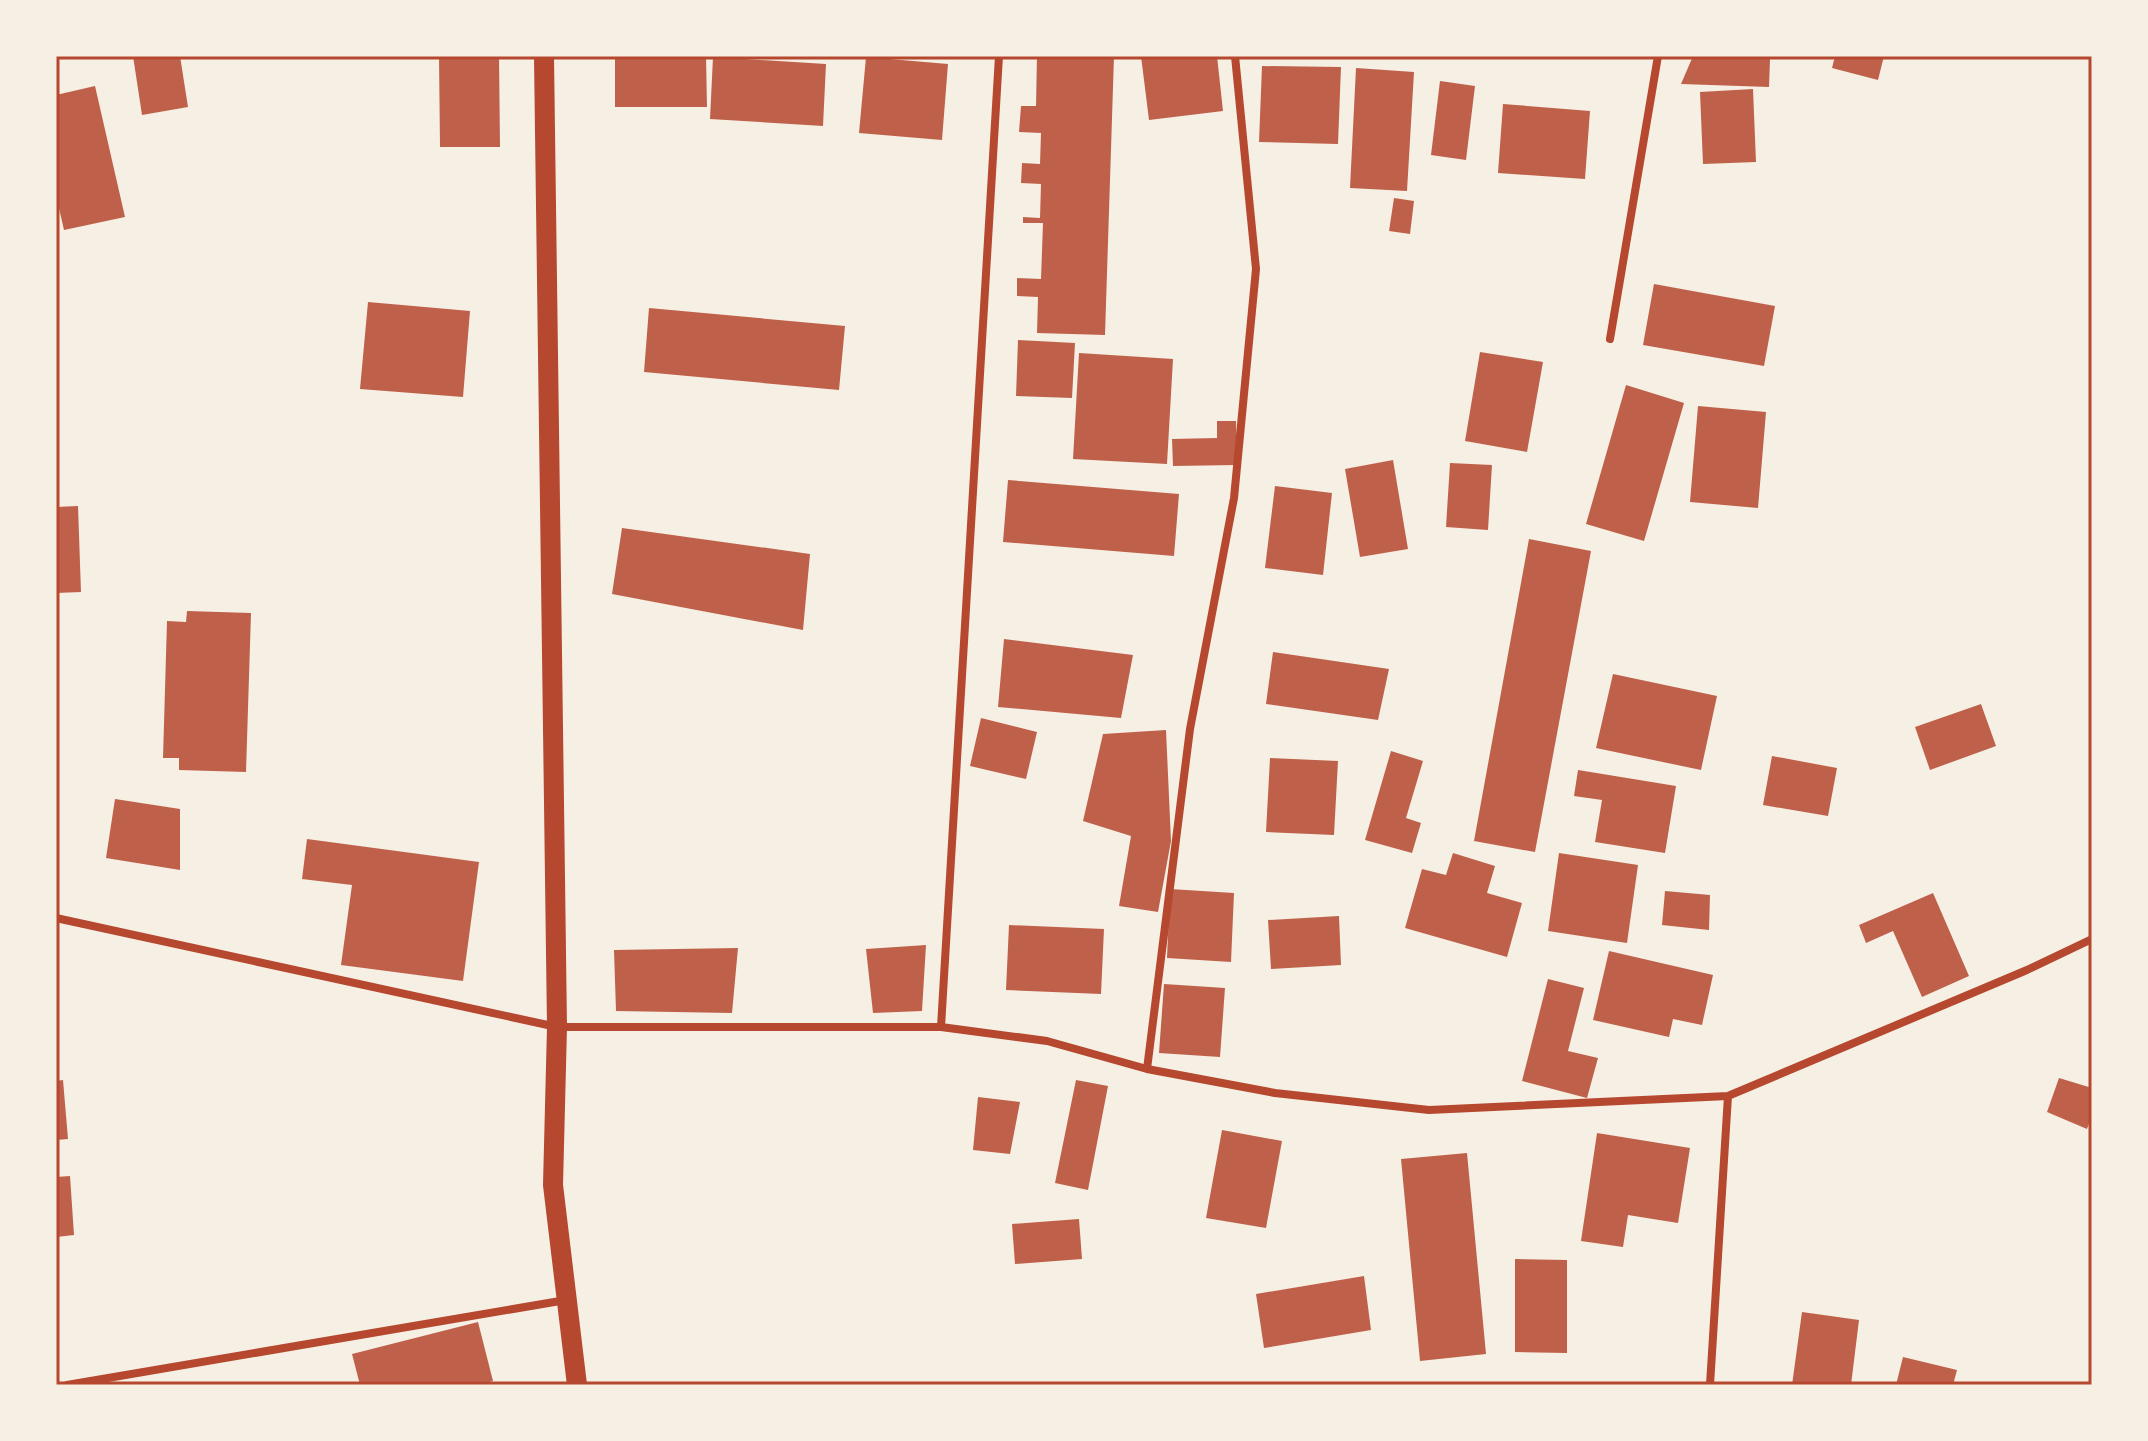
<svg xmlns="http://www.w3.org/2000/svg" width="2148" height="1441" viewBox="0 0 2148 1441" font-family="'Asap Condensed',sans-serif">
	<rect width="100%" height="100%" fill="#f6efe4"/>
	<path fill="#bf614a" d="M133 56H180L188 107 142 115Z
		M439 56H499L500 147H440Z
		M615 56H706L707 107H615Z
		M1037 56H1114L1105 335 1037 333 1038 297 1017 296V278L1041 279 1043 223H1023V217L1040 218 1041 184 1021 183 1022 163 1040 164 1041 133 1019 132 1021 106H1036Z
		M1141 56H1217L1223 111 1149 120Z
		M1693 56 1770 59 1769 87 1681 84Z
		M1835 56H1884L1878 80 1832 68Z
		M713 57 826 64 823 126 710 119Z
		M866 57 948 64 942 140 859 133Z
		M1262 66 1341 67 1338 144 1259 142Z
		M1356 68 1414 72 1407 191 1350 188Z
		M1440 81 1475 86 1466 160 1431 155Z
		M95 86 125 217 64 230 56 195V95Z
		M1753 89 1756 162 1703 164 1700 92Z
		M1503 104 1590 111 1585 179 1498 173Z
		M1394 198 1414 201 1410 234 1389 231Z
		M1654 284 1775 306 1764 366 1643 345Z
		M368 302 470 311 463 397 360 389Z
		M649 308 845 326 839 390 644 372Z
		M1018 340 1075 343 1072 398 1016 396Z
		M1480 352 1543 362 1527 452 1465 441Z
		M1079 353 1173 359 1167 464 1073 459Z
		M1626 385 1684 403 1644 541 1586 524Z
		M1698 406 1766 412 1758 508 1690 502Z
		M1217 421H1236L1237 465 1173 466 1172 439 1217 438Z
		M1393 460 1408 549 1360 557 1345 469Z
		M1450 463 1492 465 1488 530 1446 527Z
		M1008 480 1179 494 1174 556 1003 542Z
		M1275 486 1332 493 1323 575 1265 568Z
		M78 506 81 592 56 593V507Z
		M622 528 810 554 803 630 612 594Z
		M1529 539 1591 551 1535 852 1474 841Z
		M187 611 251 613 246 772 179 770V758H163L167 621 186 622Z
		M1004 639 1133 655 1121 718 998 707Z
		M1273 652 1389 669 1378 720 1266 704Z
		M1613 674 1717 696 1701 770 1596 748Z
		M1981 704 1996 746 1930 770 1915 727Z
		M981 718 1037 732 1026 779 970 766Z
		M1166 730 1171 841 1158 912 1119 906 1131 836 1083 821 1103 734Z
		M1391 751 1423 761 1406 818 1421 823 1412 853 1365 840Z
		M1772 756 1837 768 1828 816 1763 805Z
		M1270 758 1338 761 1334 835 1266 832Z
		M1578 770 1676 786 1665 853 1595 842 1602 800 1574 796Z
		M115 799 180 809V870L106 858Z
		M307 839 479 862 463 981 341 965 352 885 302 879Z
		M1453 853 1495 866 1487 893 1522 903 1507 957 1405 928 1422 869 1446 875Z
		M1559 853 1638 865 1627 943 1548 931Z
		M1170 889 1234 893 1231 962 1167 958Z
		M1665 891 1710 895 1709 930 1662 925Z
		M1933 893 1969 976 1922 997 1893 931 1866 943 1859 925Z
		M1339 916 1341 965 1271 969 1268 920Z
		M1009 925 1104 929 1101 994 1006 990Z
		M926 945 922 1011 873 1013 866 949Z
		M738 948 732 1013 616 1011 614 950Z
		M1609 951 1713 975 1702 1025 1673 1019 1669 1037 1593 1020Z
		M1548 979 1584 988 1568 1051 1598 1058 1587 1098 1522 1081Z
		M1164 984 1225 988 1220 1057 1159 1053Z
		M2059 1078 2092 1088V1115L2087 1129 2047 1112Z
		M63 1080 68 1139 56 1140V1081Z
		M1076 1080 1108 1086 1088 1190 1055 1183Z
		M978 1097 1020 1102 1010 1154 973 1150Z
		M1222 1130 1282 1141 1266 1228 1206 1218Z
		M1597 1133 1690 1148 1678 1223 1628 1215 1623 1247 1581 1241Z
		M1467 1153 1486 1354 1420 1361 1401 1159Z
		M70 1176 74 1235 56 1237V1177Z
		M1079 1219 1082 1259 1015 1264 1012 1224Z
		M1515 1259 1567 1260V1353L1515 1352Z
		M1364 1276 1371 1330 1264 1348 1256 1294Z
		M1802 1312 1859 1320 1851 1385H1792Z
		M478 1322 493 1381 478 1385H360L352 1354Z
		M1903 1357 1957 1370 1953 1385H1896Z"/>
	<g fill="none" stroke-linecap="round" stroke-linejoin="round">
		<path stroke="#b5482f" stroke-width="8" d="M1610 339 1658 56
			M56 918 557 1027H941L1047 1041 1147 1069 1275 1093 1429 1110 1728 1096 2027 970 2092 939
			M941 1027 999 56
			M1147 1069 1190 729 1234 498 1256 269 1235 56
			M67 1385 566 1300
			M1710 1385 1728 1096"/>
		<path stroke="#b5482f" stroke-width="20" d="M544 56 557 1027 553 1185 577 1385"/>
	</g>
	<rect width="2148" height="1441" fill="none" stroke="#f6efe4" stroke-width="116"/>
	<rect x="58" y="58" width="2032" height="1325" fill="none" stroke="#b5482f" stroke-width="3"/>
</svg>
